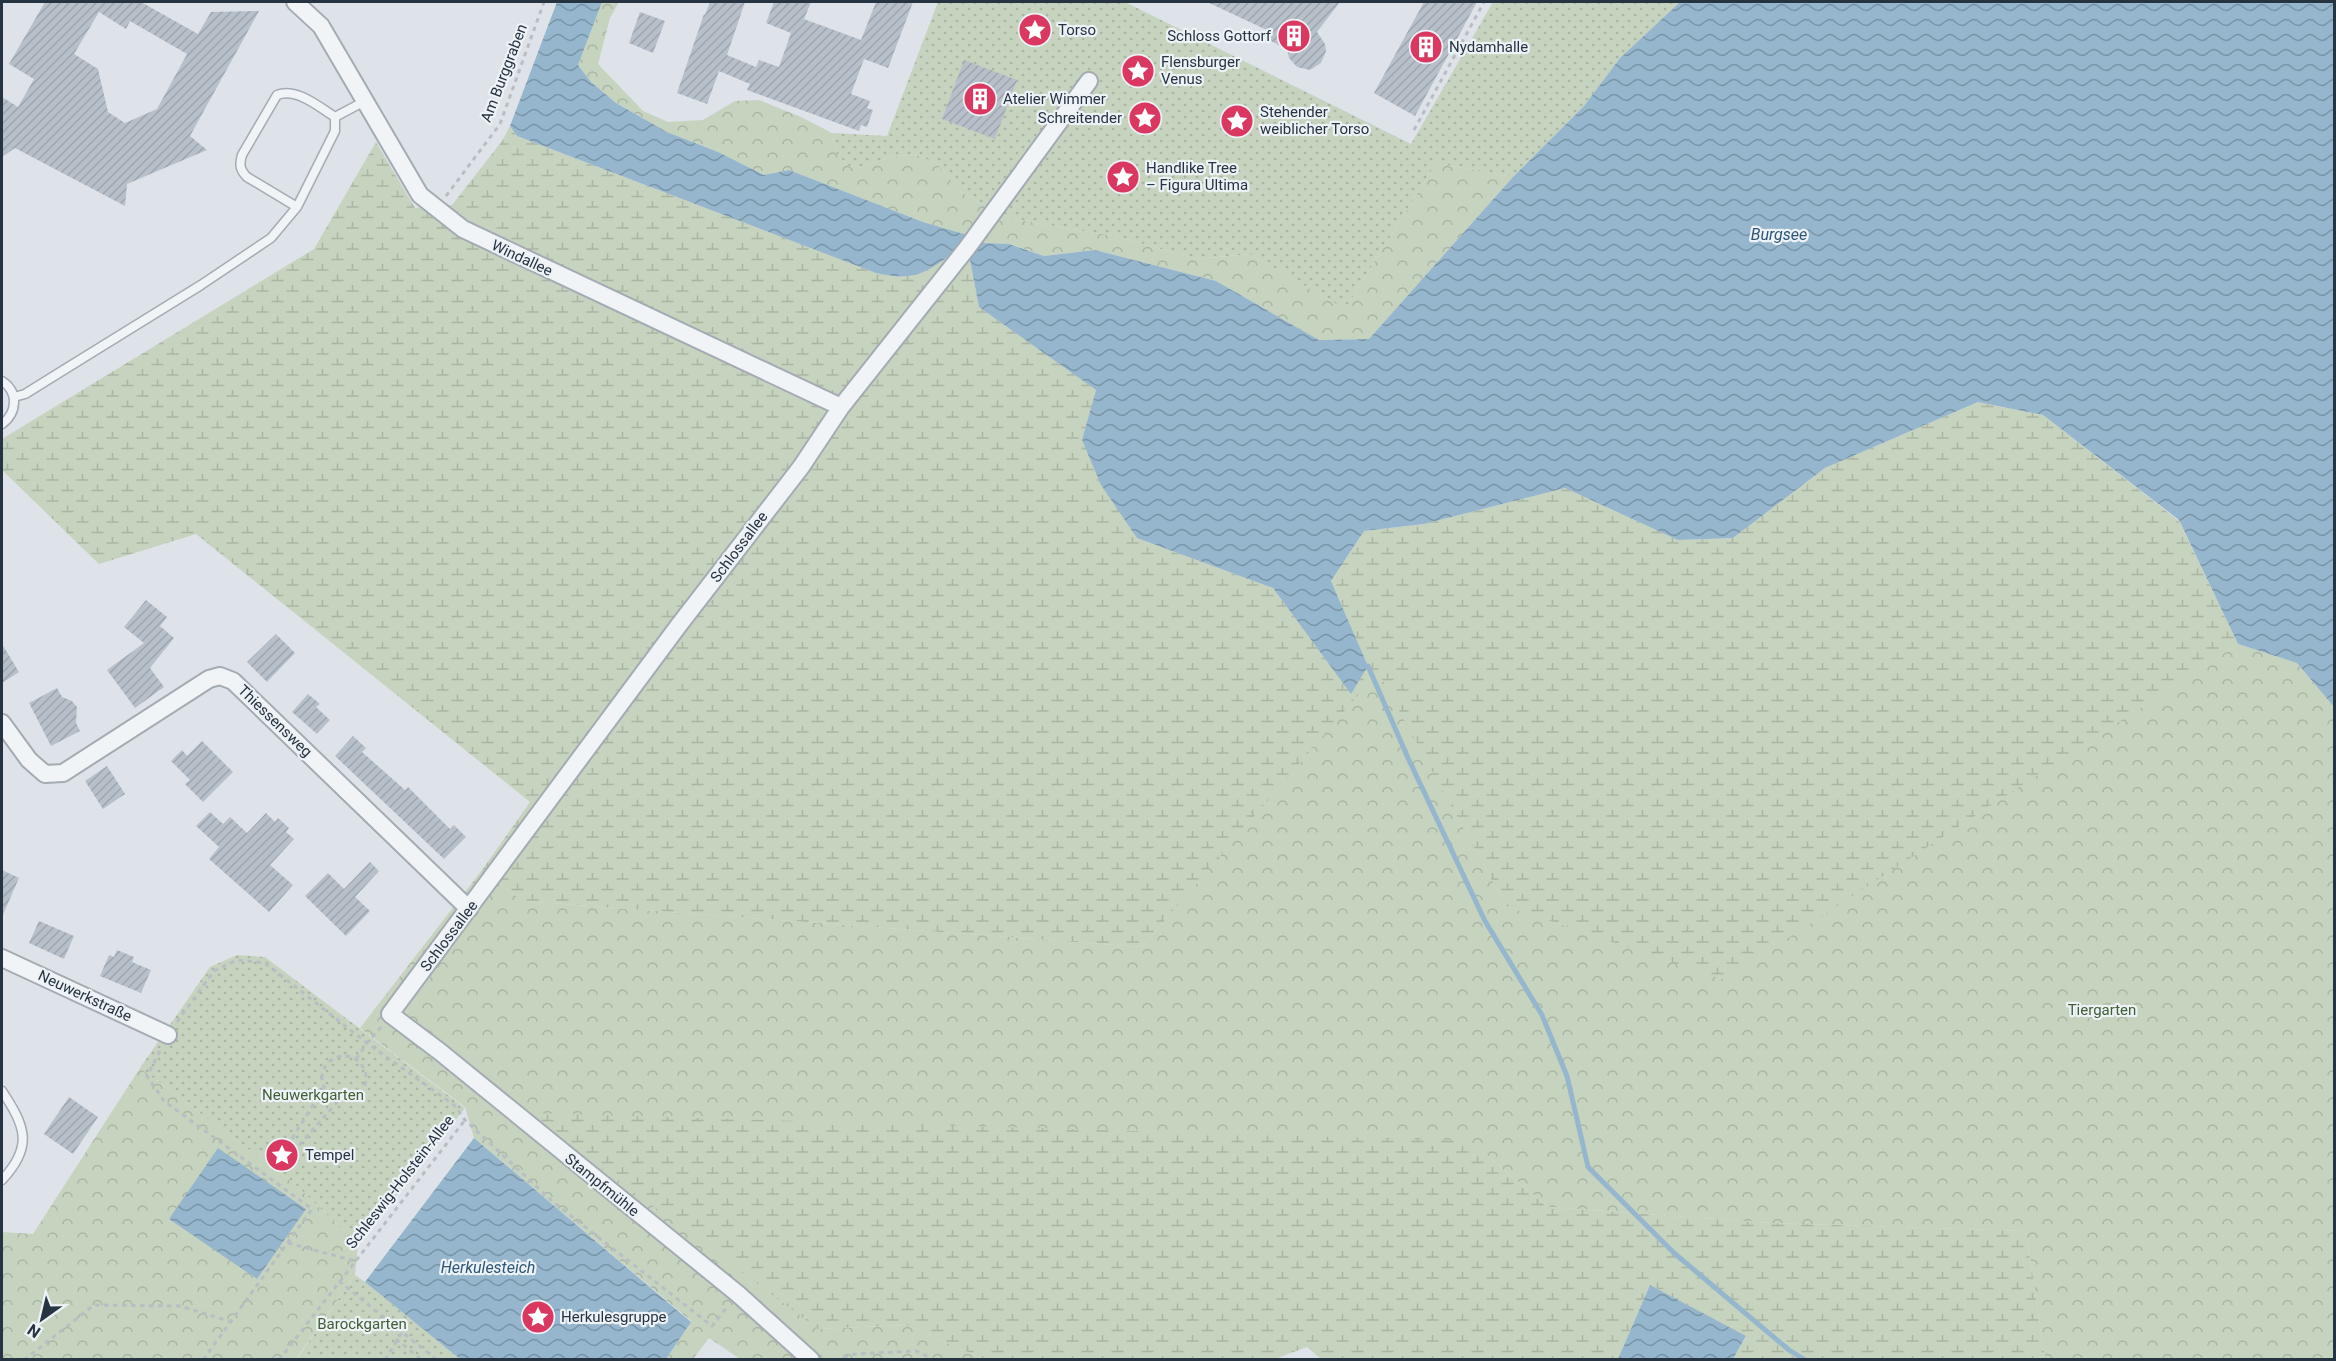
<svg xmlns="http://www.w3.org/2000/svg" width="2336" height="1361" viewBox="0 0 2336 1361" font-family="Roboto,sans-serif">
	<defs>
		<pattern id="forest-crowns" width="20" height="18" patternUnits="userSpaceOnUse" patternTransform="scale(1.5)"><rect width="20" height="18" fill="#c6d3be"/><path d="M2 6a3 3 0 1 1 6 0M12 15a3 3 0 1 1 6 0" fill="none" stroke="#aab6a4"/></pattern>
		<pattern id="wetland-marsh" width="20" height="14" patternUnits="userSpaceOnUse" patternTransform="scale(1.5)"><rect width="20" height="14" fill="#c6d3be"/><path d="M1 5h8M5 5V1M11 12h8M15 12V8" fill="none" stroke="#aab6a4"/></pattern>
		<pattern id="park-dots" width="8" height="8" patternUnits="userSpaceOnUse" patternTransform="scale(1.5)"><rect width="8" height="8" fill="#c6d3be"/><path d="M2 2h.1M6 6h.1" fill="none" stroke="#aab6a4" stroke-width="1.8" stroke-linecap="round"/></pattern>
		<pattern id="water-waves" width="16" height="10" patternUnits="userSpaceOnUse" patternTransform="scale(1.5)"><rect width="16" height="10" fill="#95b6cc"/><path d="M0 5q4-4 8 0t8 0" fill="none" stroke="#7995a7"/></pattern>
		<pattern id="building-hatch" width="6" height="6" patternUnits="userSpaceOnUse" patternTransform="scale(1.5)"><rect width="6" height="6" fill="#b7c0c9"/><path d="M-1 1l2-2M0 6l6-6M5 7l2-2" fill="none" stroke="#9da5ae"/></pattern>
	</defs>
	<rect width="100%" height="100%" fill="#dee3e9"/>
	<path fill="url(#forest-crowns)" d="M602 2H619L610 18 598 64 643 111 668 122 703 120 735 101 759 100 801 117 832 133 837 155 854 170 887 158 914 154 936 163 962 193 1013 219 1119 237 1196 259 1250 254 1345 309 1436 163 1513 177 1369 339 1319 340 1216 281 1095 250 1044 256 1010 244 985 243 964 234 923 222 789 170 764 175 718 152 667 132 616 103 591 82 578 65Z
		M2238 644 2297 663 2334 707V1359H2045L2026 1231 1771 1223 1548 1207 1469 1141 818 1329 906 1325 984 1359H740L709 1338 693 1359H666L691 1321 474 1138 465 1107 360 1028 482 870 523 901 1142 947 1378 671 1506 906 1724 979Z
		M140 1068 295 1184 358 1244 355 1275 296 1359 2 1360V1232L33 1234Z"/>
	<path fill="url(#wetland-marsh)" d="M510 126 517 136 876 273C915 282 926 273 956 250L970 260 979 307 1096 390 1082 441 1137 538 1273 588 1351 693 1368 666 1331 581 1364 531 1424 524 1565 488 1678 540 1733 538 1825 468 1978 402 2043 415 2179 521 2238 644 1724 980 1506 906 1378 672 1142 947 523 901 482 870 530 802 196 534 99 564 2 470V439L314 249 376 142 415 208 452 205 502 141Z
		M528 1113 1469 1141 1548 1207 1771 1223 2026 1231 2045 1359H1733L1746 1337 1650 1285 1618 1359 1322 1360 1307 1347 1272 1360 984 1359 906 1325 818 1329Z"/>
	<path fill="url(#park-dots)" d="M938 2H1125L1411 144 1493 2H1680L1620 58 1584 106 1513 177 1436 163 1345 309 1250 254 1196 259 1119 237 1013 219 962 193 936 163 914 154 887 158 854 170 837 155 832 133 887 136Z
		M237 955 265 957 465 1108 358 1244 295 1184 140 1068 210 967Z
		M355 1275 365 1282 460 1359 296 1360Z"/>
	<path fill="url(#water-waves)" d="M557 2H602L578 65 591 82 616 103 667 132 718 152 764 175 789 170 923 222 964 234 985 243 1009 244 1044 256 1095 250 1216 281 1319 340 1369 339 1513 177 1584 106 1620 58 1680 2H2334V707L2297 663 2238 644 2179 520 2043 415 1978 402 1825 468 1733 538 1678 540 1565 488 1424 524 1364 531 1331 581 1368 666 1351 694 1273 588 1137 538 1101 485 1082 440 1096 390 979 307 970 260 957 250C926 273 915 282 876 273L517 136 510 126Z
		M474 1138 691 1322 666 1359H460L365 1282Z
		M218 1148 306 1209 257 1279 169 1219Z
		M1650 1285 1746 1336 1733 1359H1618Z"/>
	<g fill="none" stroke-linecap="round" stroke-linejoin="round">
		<path stroke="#95b6cc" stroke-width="5" d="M1368 666 1408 758 1485 921 1542 1015 1567 1076 1588 1167 1674 1253 1789 1350 1805 1360"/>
	</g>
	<path fill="url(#building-hatch)" fill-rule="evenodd" d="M45 2H141L198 34 211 12 259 11 190 136 207 150 127 184 125 206 15 148 2 157V97L18 107 34 79 9 64ZM99 12 126 29 130 21 187 54 157 109 125 123 108 112 98 69 74 54Z
		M710 2H745L727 55 756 67 759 60 779 67 791 33 766 23 774 2H811L804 19 861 40 876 2H913L888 68 864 59 851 94 870 101 867 108 873 110 867 127 861 125 859 131 747 90 750 84 719 71 707 104 677 93 704 14 705 15Z
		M1207 2H1340L1317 32 1325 44 1326 51 1321 63 1310 70 1297 67 1289 58 1287 49 1267 39 1271 32Z
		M1424 2H1477L1415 116 1374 93Z
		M640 12 665 21 653 53 629 43Z
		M964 60 1017 80 995 139 942 119Z
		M146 600 167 617 160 626 174 638 150 668 164 687 135 708 107 670 144 643 124 627Z
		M276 634 295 653 267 682 247 662Z
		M2 644 19 672 2 683Z
		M57 688 62 697 72 701 77 707 76 723 80 731 51 746 29 703Z
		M308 694 320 704 316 707 330 720 317 734 292 712Z
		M353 736 366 748 362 752 405 790 408 787 450 829 454 825 466 837 444 859 335 756Z
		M202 741 233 772 203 802 185 784 190 780 171 761 182 750 187 756Z
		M107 766 125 794 103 809 85 781Z
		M210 812 223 824 230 817 247 833 266 813 275 822 278 818 289 828 286 832 294 839 270 865 293 885 269 912 209 859 219 847 196 826Z
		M370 862 379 871 355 897 370 911 346 936 305 896 328 873 344 889Z
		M2 870 19 878 2 917Z
		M39 921 74 936 64 959 29 943Z
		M117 950 134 957 132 962 151 970 141 993 100 976 109 955 114 957Z
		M69 1097 98 1117 73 1154 44 1134Z"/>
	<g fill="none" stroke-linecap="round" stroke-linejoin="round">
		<defs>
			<path id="lane" d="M297 207 247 177C240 170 239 165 242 155L277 95C296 87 319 107 335 117
				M2 381C19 392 17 413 2 424
				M14 397 25 394 62 371 201 285 271 238 297 207 335 131V117L365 101
				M2 1091C25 1126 34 1146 2 1180"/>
			<path id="street" d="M295 2 321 26 420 195 463 229 841 407
				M2 723 29 760 45 774 63 773 209 679 220 676 233 681 469 909
				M2 958 168 1035
				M811 1360 738 1294 439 1051 390 1014 679 625 801 467 841 407 967 248 1089 81"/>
		</defs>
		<use href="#lane" stroke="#a3abb3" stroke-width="11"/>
		<use href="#street" stroke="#a3abb3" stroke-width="20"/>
		<path stroke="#b8bec4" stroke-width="3" stroke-dasharray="4.5 4.5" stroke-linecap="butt" d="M1414 130 1484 2
			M446 196 500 124 544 2
			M177 1022 214 971 237 960 265 963 367 1043 356 1059
			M381 1027 367 1043 454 1105 465 1120 552 1201 712 1326 728 1306
			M160 1051 147 1076 164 1101 312 1209 203 1360
			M322 1078a22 22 0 1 1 44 0a22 22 0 1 1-44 0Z
			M323 1089 288 1145 295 1150 339 1100
			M288 1243 355 1261
			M339 1281 402 1332
			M396 1339 422 1360
			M24 1360 94 1305 180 1306 229 1321
			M279 1360 465 1120
			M385 1360 402 1332 437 1360
			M835 1360 855 1354 916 1351 935 1360"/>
		<use href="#lane" stroke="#f1f4f7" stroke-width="8"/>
		<use href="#street" stroke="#f1f4f7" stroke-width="16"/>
	</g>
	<defs>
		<symbol id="sight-disc" viewBox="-11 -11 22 22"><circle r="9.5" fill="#da3761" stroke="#edf2f6"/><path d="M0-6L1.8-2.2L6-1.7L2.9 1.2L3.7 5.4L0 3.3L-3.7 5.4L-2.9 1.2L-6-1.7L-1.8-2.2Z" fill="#fff"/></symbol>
		<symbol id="building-disc" viewBox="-11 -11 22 22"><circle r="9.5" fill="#da3761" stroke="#edf2f6"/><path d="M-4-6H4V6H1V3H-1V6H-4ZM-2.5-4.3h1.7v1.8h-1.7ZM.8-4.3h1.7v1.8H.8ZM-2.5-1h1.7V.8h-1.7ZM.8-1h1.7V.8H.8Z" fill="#fff"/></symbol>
	</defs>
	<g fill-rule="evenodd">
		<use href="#sight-disc" x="1016" y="11" width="38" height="38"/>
		<use href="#building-disc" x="1275" y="17" width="38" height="38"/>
		<use href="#building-disc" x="1407" y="28" width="38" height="38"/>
		<use href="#sight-disc" x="1119" y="52" width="38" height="38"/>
		<use href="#building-disc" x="961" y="80" width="38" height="38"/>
		<use href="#sight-disc" x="1126" y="99" width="38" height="38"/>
		<use href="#sight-disc" x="1218" y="102" width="38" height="38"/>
		<use href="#sight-disc" x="1104" y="158" width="38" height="38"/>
		<use href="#sight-disc" x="263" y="1136" width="38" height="38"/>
		<use href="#sight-disc" x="519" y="1298" width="38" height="38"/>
	</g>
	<g text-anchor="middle" stroke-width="4.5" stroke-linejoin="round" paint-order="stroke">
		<g font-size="15" fill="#263341" stroke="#edf2f6" text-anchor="start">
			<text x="1058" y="35">Torso</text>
			<text x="1271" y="41" text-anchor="end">Schloss Gottorf</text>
			<text x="1449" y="52">Nydamhalle</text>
			<text x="1161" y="67">Flensburger<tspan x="1161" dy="17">Venus</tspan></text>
			<text x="1003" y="104">Atelier Wimmer</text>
			<text x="1260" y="117">Stehender<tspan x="1260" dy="17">weiblicher Torso</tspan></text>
			<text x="1122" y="123" text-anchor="end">Schreitender</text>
			<text x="1146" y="173">Handlike Tree<tspan x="1146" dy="17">– Figura Ultima</tspan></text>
			<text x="305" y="1160">Tempel</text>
			<text x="561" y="1322">Herkulesgruppe</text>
		</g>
		<g font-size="15" fill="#263341" stroke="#edf2f6">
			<text transform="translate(504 73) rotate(-69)" y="5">Am Burggraben</text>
			<text transform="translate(522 258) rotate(25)" y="5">Windallee</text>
			<text transform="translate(739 547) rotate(-53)" y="5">Schlossallee</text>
			<text transform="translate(275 721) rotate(44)" y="5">Thiessensweg</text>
			<text transform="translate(449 936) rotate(-53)" y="5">Schlossallee</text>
			<text transform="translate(85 996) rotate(25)" y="5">Neuwerkstraße</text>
			<text transform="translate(400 1182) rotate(-52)" y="5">Schleswig-Holstein-Allee</text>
			<text transform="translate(602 1185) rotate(39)" y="5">Stampfmühle</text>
		</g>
		<g font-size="15" fill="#3f5e32" stroke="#edf2f6">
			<text x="2102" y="1015">Tiergarten</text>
			<text x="313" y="1100">Neuwerkgarten</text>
			<text x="362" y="1329">Barockgarten</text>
		</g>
		<g font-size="16" font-style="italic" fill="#2c5678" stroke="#edf2f6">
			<text x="1779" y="240">Burgsee</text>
			<text x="488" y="1273">Herkulesteich</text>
		</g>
	</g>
	<rect width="2336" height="1361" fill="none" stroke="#263341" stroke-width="6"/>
	<g transform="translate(42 1319) rotate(214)" stroke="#edf2f6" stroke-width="4.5" paint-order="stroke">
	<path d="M0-4.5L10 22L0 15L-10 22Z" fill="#263341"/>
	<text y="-9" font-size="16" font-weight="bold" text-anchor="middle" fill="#263341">N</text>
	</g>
</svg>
